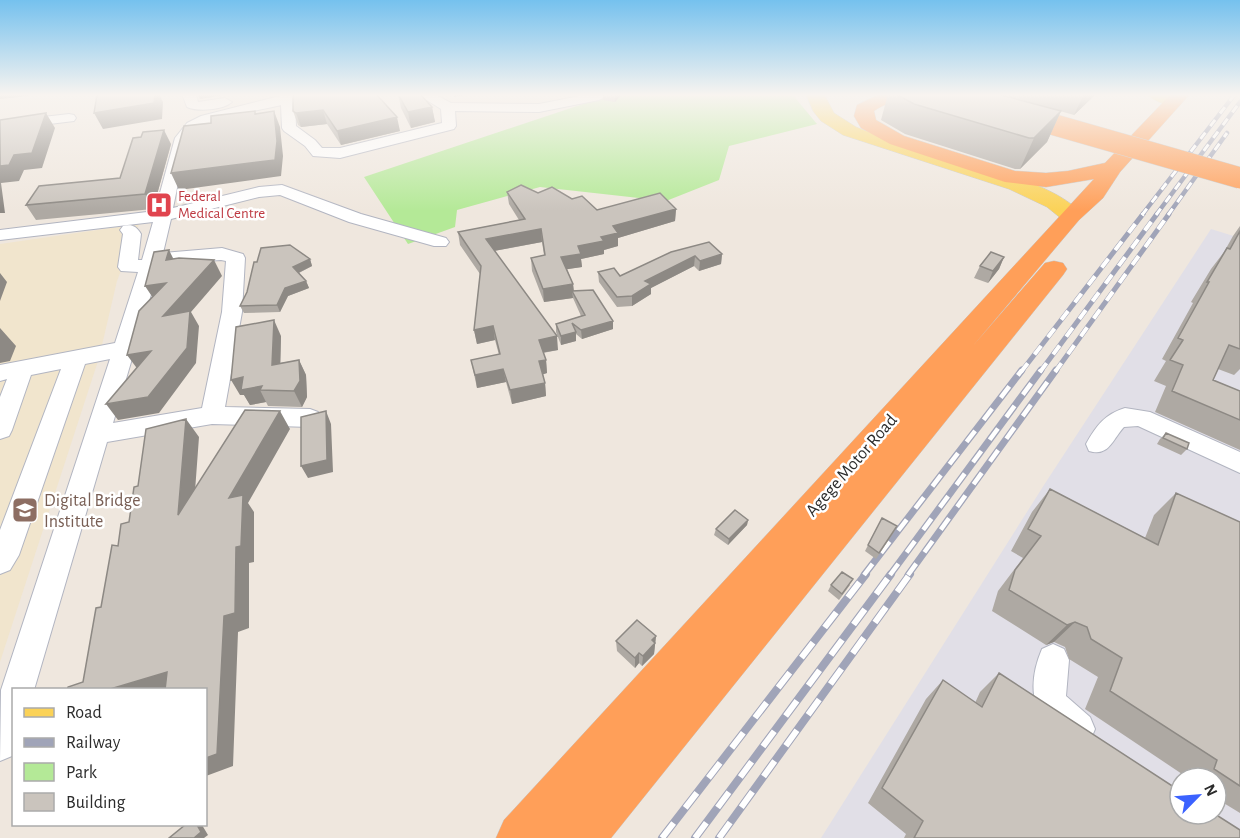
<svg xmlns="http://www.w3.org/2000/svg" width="1240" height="838" viewBox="0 0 1240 838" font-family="'Alegreya Sans',sans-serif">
	<rect width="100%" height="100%" fill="#efe7de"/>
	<path fill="#e1dfe7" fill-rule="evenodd" d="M1211 229 1240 238V838H821L1044 485ZM1180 778H1216V814H1180Z"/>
	<path fill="#f1e5cd" d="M139 224 117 281 99 358 0 662V244Z"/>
	<path fill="#b4e997" d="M613 94H792L817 124 729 146 719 180 666 201 540 187 457 210 455 227 408 244 364 177Z"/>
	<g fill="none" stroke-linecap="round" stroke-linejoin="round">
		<defs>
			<path id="minor" d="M182 94H196L198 102 225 98 232 102C223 110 198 112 187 107Z
				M288 94H319L317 97 295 102 296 126 315 140 322 148H340L442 123 441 109 417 94H434L451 103 539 104 590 94H604L606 96 599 100 539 112 455 111 456 126 454 129 340 158 313 156 305 146 284 131 282 128 281 105C259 111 198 118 189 140 181 160 178 186 173 208L259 187 282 185 361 214 446 238 449 242 446 246H434L349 222 280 195 259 197 171 219 163 253 222 248 243 254 245 258 242 312 225 407 310 409 318 412 322 418 318 424 310 427 212 424 107 442 34 690H14V753L12 756 0 761 1 690 110 359 85 364 19 555 10 570 0 574V530L61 369 31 375 12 430 9 436 0 439V397L7 379 0 381V365L115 343 138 272 121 271 118 267 123 234 120 230 123 226C132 224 136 226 141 234L138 260H142L153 222 0 240V230L155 211 175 138 187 123 201 116ZM221 260 226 261 222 312 202 408 113 423 160 264Z
				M69 114 74 115 76 118 74 121 0 130V122Z
				M1125 408 1150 412 1240 452V473L1138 426 1124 427C1112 440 1109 457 1089 451L1086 444C1096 426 1105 414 1125 408Z
				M1053 644 1064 649 1069 660 1066 696 1090 717 1095 729 1090 741 1078 746C1034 728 1024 691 1042 649Z"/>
			<path id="major" d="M806 94H824L834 113 856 127C907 149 1054 175 1082 215L1079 220 1071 222 1063 220 1047 207 1009 189 843 135 821 121 813 111Z
				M1147 94C1159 94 1175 91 1183 101L1180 105C1170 107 1154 102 1147 94Z"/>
			<path id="highway" d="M880 94H938L939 96 937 100C915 105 894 96 874 111L876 120 904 136 1015 171 1046 173 1068 171 1105 163 1171 94H1190L1120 172 1103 198 1079 220 972 347 1045 263 1054 261 1063 263 1067 269 1063 275 611 838H496L504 820 1094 179 1046 187 1005 182 890 144 861 128 854 116 857 105Z"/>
		</defs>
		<use href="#minor" stroke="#b2b5c1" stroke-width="2"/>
		<use href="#major" stroke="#c8c8c8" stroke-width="1"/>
		<use href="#highway" stroke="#c8c8c8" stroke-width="1"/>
		<use href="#minor" fill="#fff" fill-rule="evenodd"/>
		<use href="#major" fill="#fbd257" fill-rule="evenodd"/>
		<use href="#highway" fill="#ff9f59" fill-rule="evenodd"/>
		<defs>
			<path id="rail-far3" d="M1142 215 1235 94
				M1156 215 1240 102
				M1168 215 1227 133"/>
			<path id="rail-far2" d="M1021 372 1143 214
				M1040 372 1157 214
				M1055 372 1169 214"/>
			<path id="rail-far1" d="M864 575 1022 370
				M890 575 1041 370
				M908 575 1056 370"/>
			<path id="rail" d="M662 838 866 574
				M695 838 891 574
				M719 838 910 574"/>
		</defs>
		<use href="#rail-far3" stroke="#a0a4b8" stroke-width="4.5"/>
		<use href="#rail-far2" stroke="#a0a4b8" stroke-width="5"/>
		<use href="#rail-far1" stroke="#a0a4b8" stroke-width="7"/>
		<use href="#rail" stroke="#a0a4b8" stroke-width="8"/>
		<use href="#rail-far3" stroke="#fff" stroke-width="3" stroke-dasharray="8" stroke-linecap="butt"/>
		<use href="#rail-far2" stroke="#fff" stroke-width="4" stroke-dasharray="11" stroke-linecap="butt"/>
		<use href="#rail-far1" stroke="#fff" stroke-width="4.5" stroke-dasharray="14" stroke-linecap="butt"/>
		<use href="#rail" stroke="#fff" stroke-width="6" stroke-dasharray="19" stroke-linecap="butt"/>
		<defs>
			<path id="highway-bridge" d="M1017 114 1240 178"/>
		</defs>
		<use href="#highway-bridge" stroke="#c8c8c8" stroke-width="22" stroke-linecap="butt"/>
		<use href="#highway-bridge" stroke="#ff9f59" stroke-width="21"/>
	</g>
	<path fill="#aea9a3" d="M293 94 400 131 341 145 327 124 301 127 298 125 293 111Z
		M398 94 432 107 435 122 411 128 401 108Z
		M603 94H622L615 102 603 100Z
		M888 94H997L1061 111 1047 142 1020 169H1015L905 134 881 120Z
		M1000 94H1096L1074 115Z
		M171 144 153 209 36 220 26 205 120 178Z
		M507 192 538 193 572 199 597 210 676 209 675 221 618 238V246L604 250V254L581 259 582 267 567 269 573 284 574 291 613 329 582 339 576 334V341L561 345 556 332V324L581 316 573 298 544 302 532 271 531 258 544 255 542 242 494 251 558 350 543 353 546 360 547 373 543 374 545 383 546 396 512 404 506 382 477 388 471 360 499 355 495 340 477 344 474 330 480 274 460 245 458 232 519 220 509 204Z
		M1240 226V369L1234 375 1218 369 1213 380 1240 391V450L1155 412 1166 386 1154 381 1166 361 1162 359 1193 303 1191 302 1211 269 1224 252 1233 236Z
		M671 252 722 254 721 264 699 271 694 266 651 288V294L632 306 617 307 599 282 598 272 620 276Z
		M1004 257 999 269 988 283 974 278 980 266Z
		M310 259 312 266 299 273 306 281 309 288 288 296 280 312 244 313 240 306Z
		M281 336 280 363 299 360 306 375 307 397 302 407 268 406 266 402 250 405 244 395H240Z
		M1166 433 1187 449 1181 455 1157 444 1160 439Z
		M1050 489 1145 538 1154 515 1176 493 1240 522V813L1222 802 1216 804V778H1185V776L1085 709 1098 677 1069 659 1065 647 1054 642 1046 645 992 611 998 591 1023 558 1011 551 1032 512Z
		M882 518 894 532 876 559 865 551Z
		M748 520 747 525 728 545 714 535 716 529Z
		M831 585H850L839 600 828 591Z
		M656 636 654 654 642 666 639 663 635 668 617 651 616 641Z
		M999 673 1240 838H904L906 834 868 803 926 699 943 680 975 703 980 692Z"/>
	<path fill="#8d8984" d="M0 94H30L28 96 0 99Z
		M155 94H159L163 102 162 119 103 129 94 113Z
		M197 94H232L200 99Z
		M454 94H475L454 97Z
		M571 94H585L571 95Z
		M615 94H622L615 102Z
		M1084 94H1096L1074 115Z
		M432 107 435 122 411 128 408 112Z
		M323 110 327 124 301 127 296 113Z
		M274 111 280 127 283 156 281 176 179 190 171 173Z
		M1061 111 1047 142 1020 169 1034 138Z
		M46 113 55 128 42 168 24 170 19 181 1 183 5 213H0V166L14 155Z
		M397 117 400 131 341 145 337 131Z
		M164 130 171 144 153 209 145 194Z
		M676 209 675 221 618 238V246L604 250V254L581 259 582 267 562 270 561 257 578 246 601 237 613 226Z
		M541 229 542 242 488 252 486 239Z
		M169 250 177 266 166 260Z
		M722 254 721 264 699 271 700 261Z
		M695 256 694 266 651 288V294L632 306V296L645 281Z
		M1004 257 999 269 988 283 993 271Z
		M310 259 312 266 296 274 293 267Z
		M214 260 222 276 191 312 199 326 196 363 159 413 118 420 106 404 148 397 163 316Z
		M0 273 7 282 0 301Z
		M306 281 309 288 288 296 280 312 277 305 285 288Z
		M166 283 155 301 145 286Z
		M573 284 574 294 572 291 573 298 544 302 543 289Z
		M274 320 281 336 280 381 272 365Z
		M613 321V329L582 339 581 330Z
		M493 326 495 340 477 344 474 330Z
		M0 328 16 346 10 361 0 363Z
		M576 332V341L561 345V336Z
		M557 336 558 350 540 353 539 340Z
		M151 351 139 371 127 355Z
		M299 360 306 375 307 397 302 407 294 391Z
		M546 360 547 373 541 375 539 361Z
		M503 369 506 382 477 388 475 375Z
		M243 377 262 386 260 390 266 402 250 405 244 395H240L231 380Z
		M545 383 546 396 512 404 510 390Z
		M280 411 290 429 248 503 254 512V562L249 563V628L238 632 233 766 206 776V758L229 498Z
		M326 411 331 424 333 472 308 478 301 466Z
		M186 419 199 437 192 532 178 515Z
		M748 520 747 525 728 545 729 539Z
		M1075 622 1054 642 1046 645 1067 625Z
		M656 636 654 654 642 666 643 656 652 640Z
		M639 653V663L635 668V658Z
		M167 672 172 690H107Z
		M197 825H202L208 835 204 838H194Z"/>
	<path fill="#cac4bd" stroke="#8d8984" stroke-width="1.5" d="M104 94H155L154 103 94 113 97 95Z
		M293 94H376L397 117 337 131 323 110 296 113 293 111Z
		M398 94H420L432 107 408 112Z
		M896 94H997L1061 111 1034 138H1029L914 104Z
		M255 111V114L274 111 277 141 275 160 171 173 184 126 211 123V116Z
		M46 113 32 153 14 155 9 165 0 166V120Z
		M164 130 145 194 26 205 39 186 120 178 133 138 141 137 143 132Z
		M521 185 538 193 552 187 572 199 582 196 597 210 660 193 676 209 613 226 618 233 601 237 604 241 578 246 581 254 561 257 573 284 543 289 531 258 545 255 541 229 486 239 557 336 539 340 546 360 539 361 545 383 510 390 503 369 475 375 471 360 500 354 493 326 474 330 481 266 458 232 525 219 507 192Z
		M1240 231V349L1229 345 1213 380 1240 391V420L1172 391 1183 365 1170 360 1183 340 1178 338 1209 282H1207L1227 248 1230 249Z
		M709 242 722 254 700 261 695 256 645 281 651 284 632 296 617 297 598 272 614 268 620 276 671 252Z
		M290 245 310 259 293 267 306 281 285 288 277 305 240 306 247 292 254 262H257L261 248Z
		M169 250 166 260 179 258 214 260 163 316 190 311 187 348 148 397 106 404 151 351 127 355 139 311 166 283 145 286 154 252Z
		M991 252 1004 257 993 271 980 266Z
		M593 290 613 321 581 330 572 323 576 332 561 336 556 324 585 315 572 291Z
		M274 320 272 365 299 360 300 381 294 391 260 390 262 386 241 390 243 377 231 380 236 327Z
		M245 410 280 411 229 498 243 495 241 546 236 547 235 613 224 616 217 754 206 758V690H165L167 672 107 690H67L68 687 83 682 96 608 101 607 112 545 118 546 121 524 129 522 134 487 138 486 146 429 186 419 178 515Z
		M326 411 327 460 301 466V417Z
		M1166 433 1189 443 1187 449 1163 438Z
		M1050 489 1158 545 1176 493 1240 522V786L1214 769 1217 760 1110 691 1122 658 1091 639 1087 627 1075 622 1067 625 1009 590 1015 570 1041 536 1028 529Z
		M735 510 748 520 729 539 716 529Z
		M882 518 897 526 879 553 868 545Z
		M842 572 853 579 842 594 831 585Z
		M637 620 656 636 652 640 655 643 643 656 639 653 635 658 616 641Z
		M999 673 1180 791V814H1215L1240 830V838H914L923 821 882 788 943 680 982 707Z
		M185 825H197L201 832 194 838H169Z"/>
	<linearGradient id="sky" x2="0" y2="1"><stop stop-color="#75c1ee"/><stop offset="0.45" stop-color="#f8f4f0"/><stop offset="1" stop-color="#f8f4f0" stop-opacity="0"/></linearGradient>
	<rect width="1240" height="211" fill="url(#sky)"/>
	<defs>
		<symbol id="hospital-square" viewBox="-11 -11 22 22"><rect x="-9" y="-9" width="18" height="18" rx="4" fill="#e0444e" stroke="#fff"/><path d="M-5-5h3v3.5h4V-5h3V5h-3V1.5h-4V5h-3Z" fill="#fff"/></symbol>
		<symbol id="university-square" viewBox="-11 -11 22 22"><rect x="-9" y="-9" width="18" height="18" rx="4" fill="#8d6e63" stroke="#fff"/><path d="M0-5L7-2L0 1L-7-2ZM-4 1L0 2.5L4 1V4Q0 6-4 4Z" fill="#fff"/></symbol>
	</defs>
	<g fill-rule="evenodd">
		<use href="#hospital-square" x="144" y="190" width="30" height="30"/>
		<use href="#university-square" x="10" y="495" width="30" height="30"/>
	</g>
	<g text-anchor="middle" stroke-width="5" stroke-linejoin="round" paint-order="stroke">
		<g font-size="15" fill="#be3a42" stroke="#fff" text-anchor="start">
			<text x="178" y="201">Federal<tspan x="178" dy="17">Medical Centre</tspan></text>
		</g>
		<g font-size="18" fill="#2c2c2c" stroke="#fff">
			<text transform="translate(851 465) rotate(-49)" y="6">Agege Motor Road</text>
		</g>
		<g font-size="18" fill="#785e54" stroke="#fff" text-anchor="start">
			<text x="44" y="506">Digital Bridge<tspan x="44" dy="21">Institute</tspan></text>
		</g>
	</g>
	<rect x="12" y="688" width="195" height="138" fill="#ffffff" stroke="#ababab" stroke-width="1.5"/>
	<rect x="24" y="708" width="30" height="9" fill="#fbd257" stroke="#ababab" stroke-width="1.5"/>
	<text x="66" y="718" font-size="18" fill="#2c2c2c">Road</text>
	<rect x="24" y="738" width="30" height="9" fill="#a0a4b8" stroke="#ababab" stroke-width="1.5"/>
	<text x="66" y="748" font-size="18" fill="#2c2c2c">Railway</text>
	<rect x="24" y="763" width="30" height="18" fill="#b4e997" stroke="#ababab" stroke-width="1.5"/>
	<text x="66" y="778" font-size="18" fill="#2c2c2c">Park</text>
	<rect x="24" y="793" width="30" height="18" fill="#cac4bd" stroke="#ababab" stroke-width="1.5"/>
	<text x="66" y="808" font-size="18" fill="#2c2c2c">Building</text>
	<g transform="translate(1198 796) rotate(65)"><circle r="28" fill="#ffffff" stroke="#ababab" stroke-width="1.5"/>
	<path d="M0-4.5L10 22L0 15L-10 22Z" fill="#3b62ff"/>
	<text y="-9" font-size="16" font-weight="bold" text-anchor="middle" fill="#2c2c2c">N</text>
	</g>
</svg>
